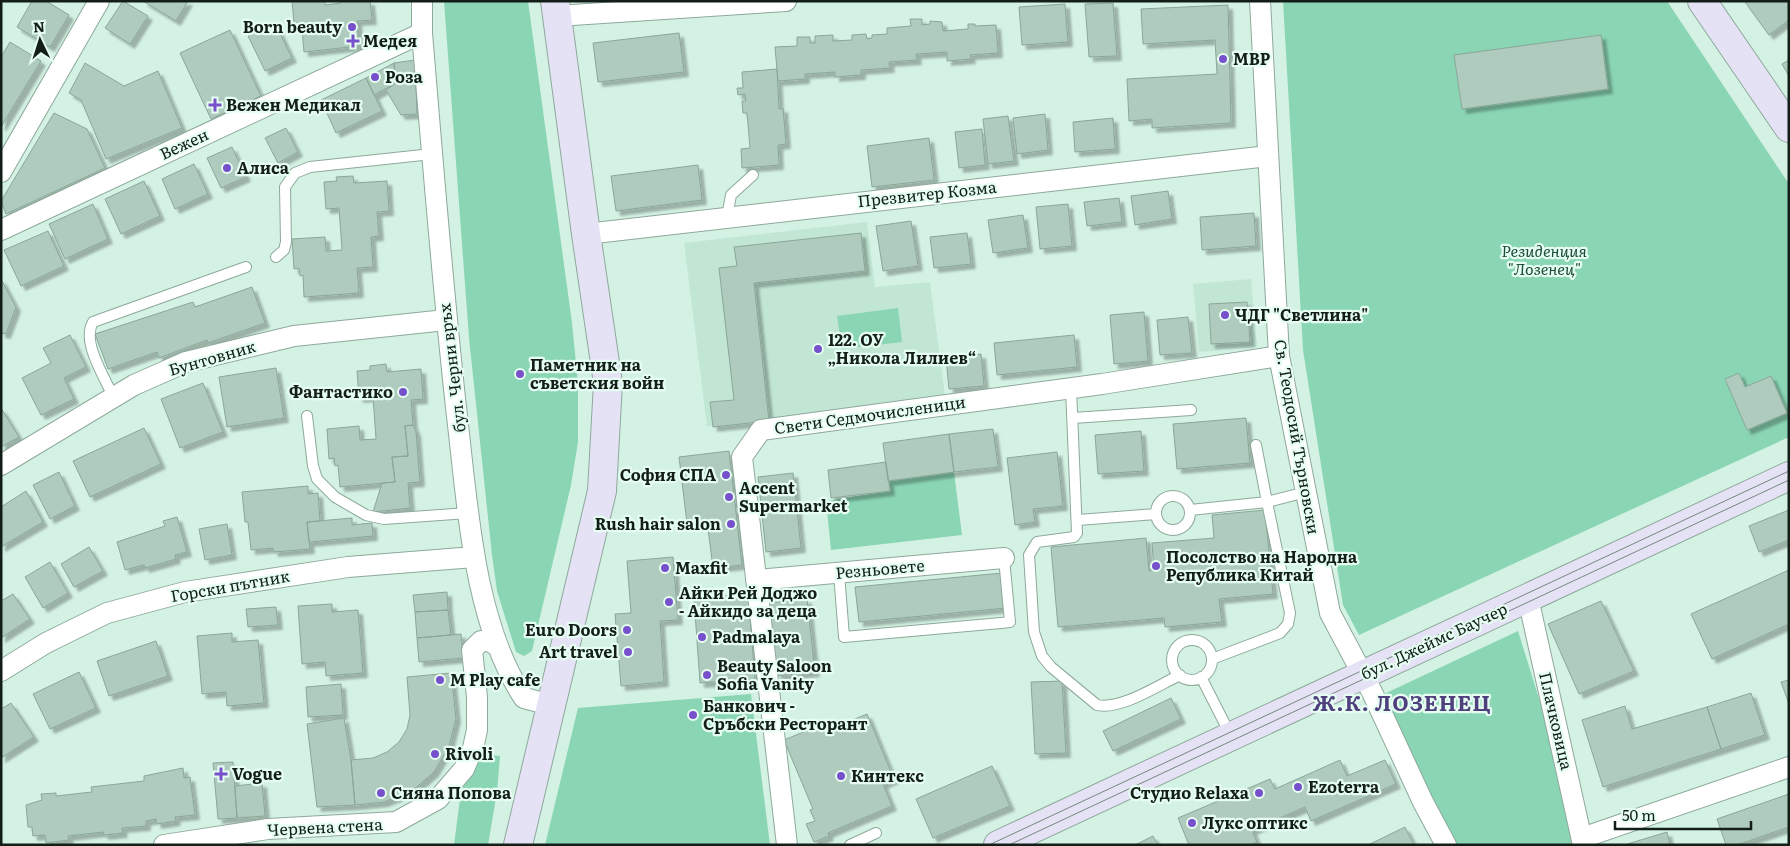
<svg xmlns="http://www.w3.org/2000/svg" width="1790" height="846" viewBox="0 0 1790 846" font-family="Literata,serif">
	<defs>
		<filter id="shadow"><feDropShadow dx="4.5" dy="4.5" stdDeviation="1" flood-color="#0004"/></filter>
	</defs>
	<rect width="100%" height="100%" fill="#d4f2e3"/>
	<path fill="#c1e6d4" d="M867 222 875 287 930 282 945 396 707 426 684 243Z
		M1251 279 1257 347 1199 352 1193 284Z"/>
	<path fill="#8ad5b3" d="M444 1H528L572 323 578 383V442L571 485 532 651 524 656 516 652 497 591 492 555 469 338Z
		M1283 1H1667L1789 184V437L1359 635 1343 605 1303 350Z
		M898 308 902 342 842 349 837 316Z
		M954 472 962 535 831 550 826 501 889 491 888 481Z
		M1518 631 1550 734 1576 845H1455L1384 694Z
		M751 694 770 845H545L578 708Z
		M482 754 500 756 497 792 488 845H454L461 791Z"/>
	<path fill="#afcbbd" stroke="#8aa698" filter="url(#shadow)" d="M32 1H46L69 15 50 47 17 27Z
		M123 1 148 16 130 44 105 28Z
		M143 1H188L176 21Z
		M292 1H325V5L341 3 340 1H370L372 20 357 21 359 46 304 52 302 30H299L298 23H294Z
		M1746 1H1789V20L1769 35 1745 2Z
		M1113 3 1117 56 1089 57 1085 4Z
		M1065 4 1068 42 1022 45 1019 7Z
		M1228 5 1231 123 1152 128V119L1129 121 1127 79 1217 74 1215 40 1143 44 1141 9Z
		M910 19H922V25L930 24V21L942 22 943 31 968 29V24H975V26L996 25 998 53 970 55 971 59 947 61V52L916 54 917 60 889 62 890 68 861 70V75L835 77V72L805 74V79L778 81 775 47 797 46V37H810V43H815V36L833 35V41L852 40V35L866 34 867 39 872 38V35L887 34V28L911 26Z
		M275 23 292 58 265 71 248 36Z
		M230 30 261 96 211 119 180 53Z
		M679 33 684 72 598 82 593 43Z
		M1601 35 1608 89 1462 109 1454 55Z
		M10 42 41 61 1 127V57Z
		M415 60 417 114 401 115 386 90 396 83 394 63Z
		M1789 60V76L1782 64Z
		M85 63 124 86 158 71 182 128 106 159 81 100 69 93Z
		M394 63 396 83 374 95 366 78Z
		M777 69 779 109 783 108 786 144 778 145 779 165 742 168 741 149 750 148 747 113H743L742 101H746L745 94 738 95 737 88H743L742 72Z
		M366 78 382 111 336 133 321 100Z
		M54 113 87 129 105 168 6 214 1 201Z
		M1045 114 1048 150 1017 154 1013 118Z
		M1008 116 1014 161 988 164 983 119Z
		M1113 118 1115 149 1075 152 1073 122Z
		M286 128 298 152 278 163 265 138Z
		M982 129 985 165 959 168 955 132Z
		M929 138 934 180 872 187 867 146Z
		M232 147 246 177 221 188 207 158Z
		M194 164 208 194 175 209 162 179Z
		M698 165 702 200 616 211 611 176Z
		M353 176 354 183 387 181 389 211 377 212 379 236 371 237 373 267 357 268 359 293 304 297 303 275 300 276 299 268 294 269 292 239 325 237 326 251 342 250 339 208 326 209 324 182 337 181 336 177Z
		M144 181 160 216 121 234 105 199Z
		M1168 191 1172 219 1135 225 1131 196Z
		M1119 198 1122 222 1087 226 1084 202Z
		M93 204 108 239 65 259 49 224Z
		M1068 204 1072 246 1040 249 1036 207Z
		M1254 213 1256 246 1202 250 1200 217Z
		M1023 215 1028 248 993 253 988 220Z
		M911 221 918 266 883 271 876 226Z
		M48 231 64 266 21 286 4 250Z
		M861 233 865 271 754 283 769 421 713 427 710 402 734 400 719 268 737 266 734 247Z
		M967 233 971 264 934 268 930 237Z
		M1 279 16 307 6 334 1 333Z
		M252 287 265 323 208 343 207 340 159 358 157 352 108 369 95 334 193 302 195 307Z
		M1247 302 1250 342 1211 344 1209 304Z
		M1144 312 1148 361 1114 364 1110 315Z
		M1188 317 1192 353 1160 355 1157 320Z
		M70 335 86 367 64 378 74 399 41 415 22 378 51 363 43 348Z
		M1074 335 1077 367 997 375 994 343Z
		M981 354 984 386 949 389 946 358Z
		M386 364 387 372 421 369 423 399 411 400 413 425 405 426 408 456 392 457 395 482 340 487 338 465 335 466 334 458 329 459 327 429 359 426 360 440 376 439 373 397 359 398 357 371 370 370V366Z
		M276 368 284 418 227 427 219 377Z
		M1739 373 1745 387 1771 376 1787 413 1747 430 1725 379Z
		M203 383 223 432 180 448 161 399Z
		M1 408 19 437 1 447Z
		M1246 418 1250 463 1177 469 1173 424Z
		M413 425 416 432 420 482 408 483 410 508 373 512 382 483 395 482 392 457 408 456 405 426Z
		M144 428 161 464 90 497 73 461Z
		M993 429 998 467 954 472 949 434Z
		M1141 431 1144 471 1098 474 1095 435Z
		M949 434 954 472 888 481 883 443Z
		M729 451 742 565 713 568 707 521 687 523 679 457Z
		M1057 452 1063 506 1033 509 1035 522 1015 525 1007 458Z
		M886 462 890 491 831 498 828 470Z
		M59 472 75 506 50 519 33 485Z
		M793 473 801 548 766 552 758 477Z
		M308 486V494L318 493 320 521 307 522 310 549 274 552 273 548 251 550 248 522H245L242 492Z
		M26 491 43 522 1 547V507Z
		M1265 510 1273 594 1219 599 1222 622 1165 627 1164 618 1058 627 1051 547 1146 538 1149 571 1154 570 1152 543 1214 538 1212 515Z
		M1789 510V540L1759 552 1749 526Z
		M177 517 187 552 175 555 176 559 145 568 144 565 125 570 117 542 165 526 163 521Z
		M352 518V525L372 523 373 536 309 542 307 522Z
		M227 524 232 555 205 560 199 529Z
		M89 547 103 571 74 587 61 564Z
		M673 557 678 620 660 621 664 682 621 686 615 614 631 613 627 561Z
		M50 562 68 593 43 608 25 577Z
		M1789 570V624L1712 659 1691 614Z
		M1002 573 1006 608 859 622 855 587Z
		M447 592 448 610 415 612 413 595Z
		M13 594 30 619 1 638V601Z
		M748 594 755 679 700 683 694 599Z
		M807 599 815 672 777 676 769 603Z
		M1601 601 1634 671 1579 694 1548 624Z
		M332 604V612L358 610 363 673 326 676 325 662 302 664 298 606Z
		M276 607 278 625 248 627 246 609Z
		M448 610 451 635 417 638 415 612Z
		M232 633V642L258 640 264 703 227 706 226 692 202 694 197 636Z
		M461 634 463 658 419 662 417 638Z
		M156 641 168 676 109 696 97 661Z
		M79 672 96 708 50 729 33 694Z
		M451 673 456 718 449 746 434 772 412 791 384 802 355 805 351 760 373 758 387 752 399 742 407 729 410 715 407 677Z
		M1789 680V704L1781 682Z
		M1062 681 1066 753 1035 754 1031 682Z
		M341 684 343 715 308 717 306 687Z
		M1751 693 1765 735 1721 749 1707 707Z
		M1171 698 1181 719 1113 751 1103 731Z
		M11 703 34 737 1 758V709Z
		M1625 706 1632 729 1707 707 1721 749 1603 787 1582 720Z
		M867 714 894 779 883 784 892 806 828 833 829 836 814 842 806 824 815 821 810 810 813 809 784 740 830 721 833 728Z
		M344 718 351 760 355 805 317 807 307 724Z
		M1340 760 1347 776 1385 760 1396 784 1311 821 1305 807 1252 830 1257 842 1250 845H1189L1178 818 1270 779 1275 789Z
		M233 762 237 818 218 819 213 763Z
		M992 766 1010 806 933 838 916 799Z
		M183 768 184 778 190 777 195 815 175 817 176 821 157 824 156 819 146 821V826L122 828 123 833 104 835 103 832 68 836 69 840 46 843 45 835 33 836 32 827H28L26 805 42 800 41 794 56 793V796L92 792 91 787 144 781V776Z
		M262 783 265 816 237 818 235 786Z
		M1789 794V827L1737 845H1726L1717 819Z
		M1405 827 1414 845H1368Z
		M1667 832 1670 845H1624Z
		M1153 836 1158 845H1135Z"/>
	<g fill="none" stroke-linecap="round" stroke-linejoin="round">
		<defs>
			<path id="lane" d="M727 217 731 195 753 175
				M276 257 284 250 286 242 285 187 295 173 310 167 432 154
				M1071 388 1077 533 1074 537 1037 542 1029 555 1034 632 1042 656 1051 667 1097 705C1121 710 1157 686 1180 675
				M114 398C105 378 81 342 93 322L246 267
				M307 416 313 466 317 479 335 497 366 515 384 519 468 513
				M1073 418 1191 410
				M1256 445 1267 502 1306 492
				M1156 513a17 17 0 1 1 34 0a17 17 0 1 1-34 0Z
				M1190 510 1267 502 1290 613 1288 624 1280 633 1212 659
				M1078 520 1156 514
				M839 573 844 637 1001 623 1010 622 1004 558
				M1172 660a20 20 0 1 1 40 0a20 20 0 1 1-40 0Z
				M1201 677 1230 734
				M850 845 876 833"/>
			<path id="street" d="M422 1V33C433 164 443 294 458 425 468 511 475 625 524 698L551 705
				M1260 1 1279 356 1330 613 1372 692 1423 802 1446 845
				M557 16 786 1
				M1 172 99 1
				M1 230 422 33
				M586 234 1268 156
				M1 465 134 385 186 362 294 336 446 320
				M756 580 1004 558
				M1528 598 1583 845
				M1 671 46 643 107 613 185 592 348 567 474 557
				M1582 838 1789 767
				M164 845 268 829 396 822 438 799 464 769 473 748 477 730V697L472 650 481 641H490L497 646
				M787 845 742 457 761 430 1102 384 1279 356"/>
			<path id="secondary" d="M1702 1 1789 128
				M518 845 602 491 608 383 586 234 555 1
				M998 845 1789 476"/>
		</defs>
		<use href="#lane" stroke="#8da99b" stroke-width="12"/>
		<use href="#street" stroke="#8da99b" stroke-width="22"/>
		<use href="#secondary" stroke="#8da99b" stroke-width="30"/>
		<use href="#lane" stroke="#fff" stroke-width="10"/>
		<use href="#street" stroke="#fff" stroke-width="20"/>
		<use href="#secondary" stroke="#e6e2f6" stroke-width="28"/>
		<path stroke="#74887e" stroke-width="1" d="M989 845 1789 471
			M1009 845 1789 480"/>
	</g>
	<g fill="#7751cb" stroke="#e6fef2" stroke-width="2">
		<circle cx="352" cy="27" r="5"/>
		<path d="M350.5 33.5h5v5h5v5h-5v5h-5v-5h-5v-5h5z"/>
		<circle cx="1223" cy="59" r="5"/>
		<circle cx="375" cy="77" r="5"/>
		<path d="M212.5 97.5h5v5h5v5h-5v5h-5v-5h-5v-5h5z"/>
		<circle cx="227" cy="168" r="5"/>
		<circle cx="1225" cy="315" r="5"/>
		<circle cx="818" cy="349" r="5"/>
		<circle cx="520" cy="374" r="5"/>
		<circle cx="403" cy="392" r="5"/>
		<circle cx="726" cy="475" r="5"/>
		<circle cx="729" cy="497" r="5"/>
		<circle cx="731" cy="524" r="5"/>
		<circle cx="1156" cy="566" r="5"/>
		<circle cx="665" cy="568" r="5"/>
		<circle cx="669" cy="602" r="5"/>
		<circle cx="627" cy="630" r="5"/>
		<circle cx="702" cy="637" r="5"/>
		<circle cx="628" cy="652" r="5"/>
		<circle cx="707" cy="675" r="5"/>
		<circle cx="440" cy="680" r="5"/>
		<circle cx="693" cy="715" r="5"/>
		<circle cx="435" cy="754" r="5"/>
		<path d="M218.5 766.5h5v5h5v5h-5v5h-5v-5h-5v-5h5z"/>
		<circle cx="841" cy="776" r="5"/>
		<circle cx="1298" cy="787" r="5"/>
		<circle cx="381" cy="793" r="5"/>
		<circle cx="1259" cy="793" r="5"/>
		<circle cx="1192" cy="823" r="5"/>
	</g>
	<g text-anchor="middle" stroke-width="4.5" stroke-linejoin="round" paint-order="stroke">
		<g font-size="16" font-weight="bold" fill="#131e19" stroke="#e6fef2" text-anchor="start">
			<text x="342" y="33" text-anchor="end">Born beauty</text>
			<text x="363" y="47">Медея</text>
			<text x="1233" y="65">МВР</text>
			<text x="385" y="83">Роза</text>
			<text x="226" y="111">Вежен Медикал</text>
			<text x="237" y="174">Алиса</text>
			<text x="1235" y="321">ЧДГ "Светлина"</text>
			<text x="828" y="346">122. ОУ<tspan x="828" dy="18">„Никола Лилиев“</tspan></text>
			<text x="530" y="371">Паметник на<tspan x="530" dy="18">съветския войн</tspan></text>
			<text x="393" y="398" text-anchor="end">Фантастико</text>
			<text x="716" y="481" text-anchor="end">София СПА</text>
			<text x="739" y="494">Accent<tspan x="739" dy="18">Supermarket</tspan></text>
			<text x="721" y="530" text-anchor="end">Rush hair salon</text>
			<text x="1166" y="563">Посолство на Народна<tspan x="1166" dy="18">Република Китай</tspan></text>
			<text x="675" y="574">Maxfit</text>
			<text x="679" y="599">Айки Рей Доджо<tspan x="679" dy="18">- Айкидо за деца</tspan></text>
			<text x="617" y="636" text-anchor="end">Euro Doors</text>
			<text x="712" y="643">Padmalaya</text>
			<text x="618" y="658" text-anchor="end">Art travel</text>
			<text x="717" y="672">Beauty Saloon<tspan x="717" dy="18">Sofia Vanity</tspan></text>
			<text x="450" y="686">M Play cafe</text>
			<text x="703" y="712">Банкович -<tspan x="703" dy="18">Сръбски Ресторант</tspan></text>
			<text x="445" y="760">Rivoli</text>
			<text x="232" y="780">Vogue</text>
			<text x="851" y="782">Кинтекс</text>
			<text x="1308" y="793">Ezoterra</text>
			<text x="391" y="799">Сияна Попова</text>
			<text x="1249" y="799" text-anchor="end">Студио Relaxa</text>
			<text x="1202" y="829">Лукс оптикс</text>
		</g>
		<g font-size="16" fill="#131e19" stroke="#e6fef2">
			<text transform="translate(184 144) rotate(-25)" y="6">Вежен</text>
			<text transform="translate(927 194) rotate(-6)" y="6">Презвитер Козма</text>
			<text transform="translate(212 358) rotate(-16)" y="6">Бунтовник</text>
			<text transform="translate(452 368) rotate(-97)" y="6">бул. Черни връх</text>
			<text transform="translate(870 415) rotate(-8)" y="6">Свети Седмочисленици</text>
			<text transform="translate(1297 437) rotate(80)" y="6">Св. Теодосий Търновски</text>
			<text transform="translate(880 569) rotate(-5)" y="6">Резньовете</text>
			<text transform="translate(230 586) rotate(-10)" y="6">Горски пътник</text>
			<text transform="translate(1434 641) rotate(-25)" y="6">бул. Джеймс Баучер</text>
			<text transform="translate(1556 721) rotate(77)" y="6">Плачковица</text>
			<text transform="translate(325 827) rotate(-3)" y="6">Червена стена</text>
		</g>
		<g font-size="16" font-style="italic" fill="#1e4c39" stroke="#e6fef2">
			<text x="1544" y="257">Резиденция<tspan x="1544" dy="18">"Лозенец"</tspan></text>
		</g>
		<g font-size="21" font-weight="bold" letter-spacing="1" fill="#4f3f7c" stroke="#e6fef2">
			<text x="1402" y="711">Ж.К. ЛОЗЕНЕЦ</text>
		</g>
	</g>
	<rect width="1790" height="846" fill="none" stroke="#131e19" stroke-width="5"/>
	<g transform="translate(40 40) rotate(356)" stroke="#e6fef2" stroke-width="4" paint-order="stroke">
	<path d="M0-4L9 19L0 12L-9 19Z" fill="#131e19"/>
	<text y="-8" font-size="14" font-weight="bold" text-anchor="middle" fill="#131e19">N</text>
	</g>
	<path d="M1615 821v8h136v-8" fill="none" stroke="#131e19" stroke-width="2.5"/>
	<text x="1622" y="821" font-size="15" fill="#131e19" stroke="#e6fef2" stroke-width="4" paint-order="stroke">50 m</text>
</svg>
